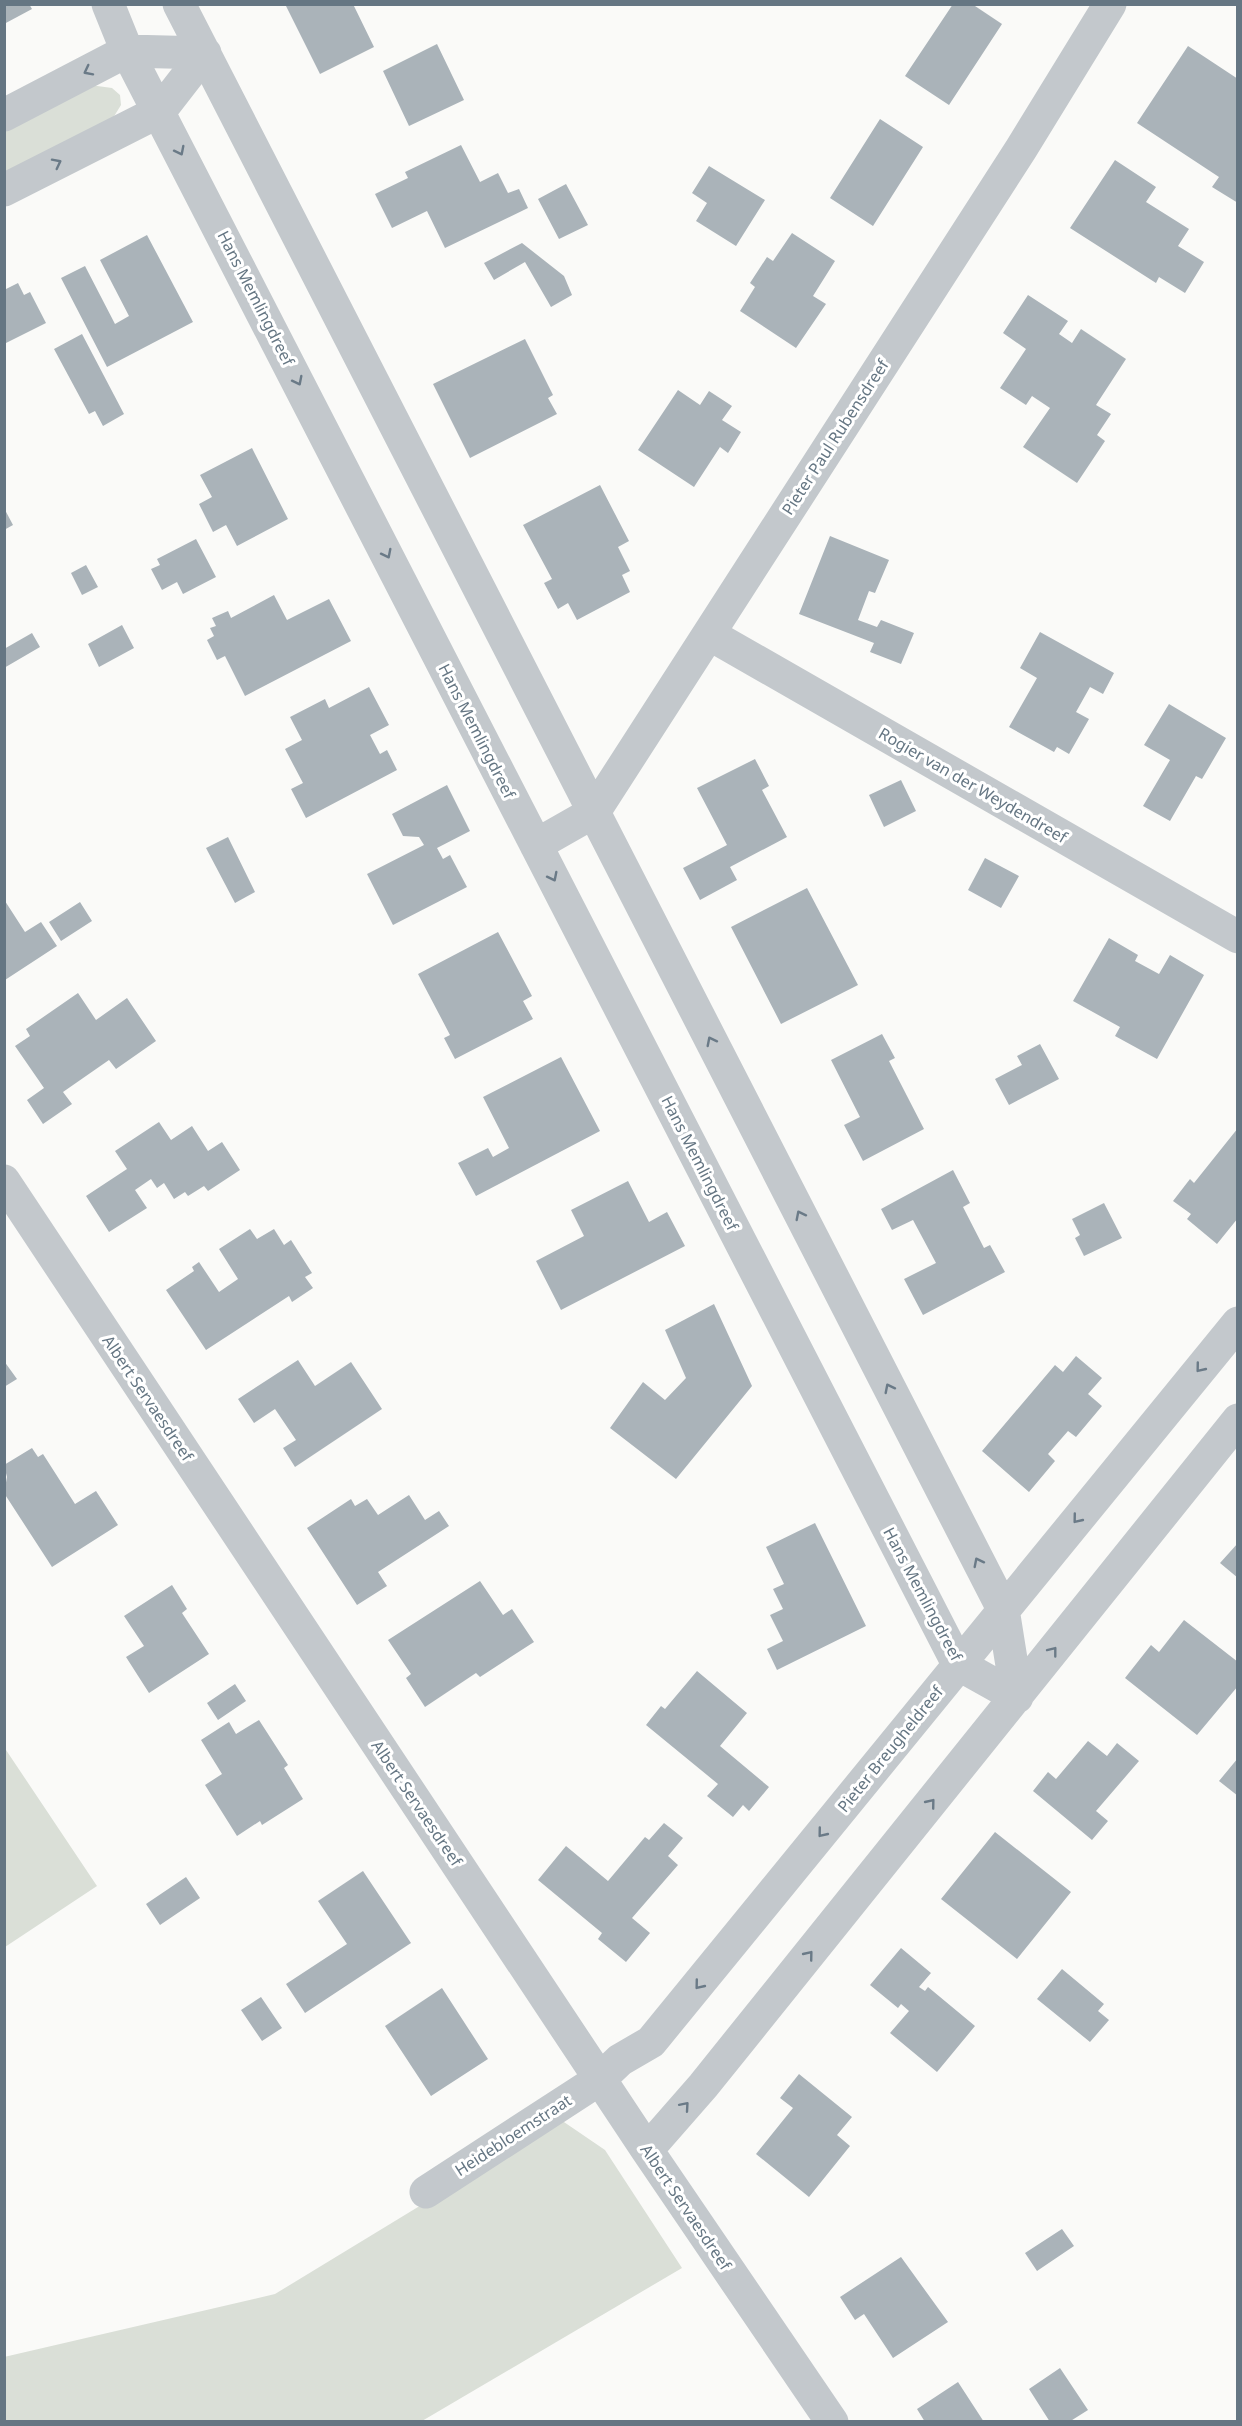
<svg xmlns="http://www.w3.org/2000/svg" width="1242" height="2426" viewBox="0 0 1242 2426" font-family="'Noto Sans',sans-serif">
	<rect width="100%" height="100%" fill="#fafaf8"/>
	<path fill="#dadfd7" d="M90 85 112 88 120 95 121 105 113 118 5 174V129Z
		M4 1747 97 1886 5 1947H4Z
		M561 2120 605 2150 682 2268 422 2421H5L4 2357 275 2294Z"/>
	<path fill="#aab3b9" d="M4 4H29L32 9 4 24Z
		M285 4H353L374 47 320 74Z
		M953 4H972L1002 24 949 105 905 76Z
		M437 44 464 100 409 126 383 71Z
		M1188 46 1238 79V203L1212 187 1219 177 1137 123Z
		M880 119 923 147 873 226 830 198Z
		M461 145 480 182 498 173 508 193 519 189 528 208 445 248 427 211 392 228 375 194 408 178 405 172Z
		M1115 160 1156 187 1146 202 1189 229 1178 246 1204 262 1185 293 1159 277 1156 283 1070 228Z
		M709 166 765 200 736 246 696 221 707 203 692 193Z
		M566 184 588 225 559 239 538 199Z
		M792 233 835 261 813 296 826 304 796 348 740 311 755 287 750 283 767 257 773 261Z
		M147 235 193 322 107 367 61 278 85 266 115 324 129 316 100 260Z
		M522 243 564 276 572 295 551 307 525 262 494 280 484 263Z
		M18 283 24 295 30 292 46 323 4 344V290Z
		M1028 295 1068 321 1059 334 1072 343 1081 329 1126 359 1096 405 1111 414 1097 435 1105 441 1077 483 1023 447 1050 408 1032 396 1026 405 1000 388 1026 349 1003 333Z
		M82 334 124 414 103 426 95 411 89 414 54 349Z
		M525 339 553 395 548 398 557 414 470 458 433 384Z
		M678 390 700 405 709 391 732 406 722 420 741 432 728 453 720 447 694 487 638 450Z
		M252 448 288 519 237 546 226 525 213 532 199 504 212 497 200 475Z
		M600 485 629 541 618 547 630 571 622 575 630 592 577 620 568 603 558 609 544 583 552 579 523 525Z
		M4 508 13 525 4 530Z
		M830 536 889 560 875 593 869 591 858 620 877 627 881 620 914 633 901 664 870 652 874 643 799 614Z
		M196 539 216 577 183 594 177 582 162 590 151 569 160 565 157 559Z
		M86 565 98 587 82 595 71 573Z
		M274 595 287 620 329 599 351 641 245 696 225 656 217 660 207 640 214 636 210 628 216 626 212 618 228 611 231 618Z
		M122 625 134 648 99 667 88 644Z
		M1040 632 1114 673 1103 694 1090 687 1076 712 1089 719 1069 754 1057 747 1054 752 1009 727 1037 678 1020 668Z
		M32 633 40 647 4 668V649Z
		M369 687 389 725 370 735 380 754 387 750 397 770 306 818 291 789 303 783 285 749 302 740 290 717 325 699 329 708Z
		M1169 704 1226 738 1202 779 1196 776 1170 821 1143 806 1170 760 1144 745Z
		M755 759 769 786 762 790 787 837 730 867 737 880 700 900 683 868 727 845 697 788Z
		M901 780 916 811 884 827 869 795Z
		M447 785 470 831 437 848 443 859 450 855 467 887 393 925 367 874 424 845 419 837 403 836 392 814Z
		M228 837 255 892 235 903 206 848Z
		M985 858 1019 876 1001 908 968 890Z
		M807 888 858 985 781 1024 731 927Z
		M5 901 25 932 41 922 57 946 5 980Z
		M80 902 92 921 61 941 49 922Z
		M498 932 532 996 523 1001 533 1019 455 1059 444 1038 450 1035 418 974Z
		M1109 938 1138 955 1135 961 1159 974 1170 955 1204 975 1157 1059 1115 1036 1120 1027 1073 1001Z
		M78 993 96 1020 127 998 156 1041 116 1069 109 1060 63 1092 72 1104 43 1124 27 1100 44 1088 15 1046 30 1036 26 1029Z
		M882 1034 895 1058 889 1061 924 1129 863 1161 844 1125 860 1117 831 1060Z
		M1040 1044 1059 1079 1009 1105 995 1079 1022 1065 1017 1056Z
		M561 1057 600 1131 476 1196 458 1163 488 1148 493 1157 509 1148 483 1097Z
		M159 1122 171 1140 192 1126 208 1151 222 1142 240 1170 208 1191 204 1186 188 1196 185 1192 174 1199 164 1183 157 1188 151 1179 135 1190 147 1208 109 1232 86 1196 127 1169 115 1151Z
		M1238 1128V1218L1217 1244 1187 1219 1191 1214 1173 1201 1190 1179 1194 1183Z
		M953 1170 970 1203 963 1207 984 1248 990 1245 1005 1272 923 1315 904 1279 936 1263 913 1220 892 1230 881 1209Z
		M628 1181 649 1222 667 1212 685 1246 561 1310 536 1261 584 1236 571 1210Z
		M1104 1203 1122 1238 1084 1256 1075 1238 1080 1235 1072 1219Z
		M250 1229 257 1239 274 1229 284 1245 291 1240 312 1273 305 1277 313 1288 292 1302 289 1296 206 1350 166 1290 194 1271 192 1267 199 1262 219 1292 238 1279 219 1249Z
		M714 1304 752 1386 676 1479 610 1428 643 1382 665 1400 686 1378 665 1330Z
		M1076 1356 1102 1378 1088 1394 1102 1406 1076 1437 1068 1431 1048 1454 1055 1461 1029 1492 982 1451 1055 1365 1063 1372Z
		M298 1360 315 1386 351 1362 382 1409 295 1467 283 1448 296 1440 275 1409 254 1423 238 1399Z
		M4 1361 17 1379 4 1387Z
		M32 1448 38 1457 43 1454 75 1504 96 1491 118 1525 52 1567 4 1493 7 1477 4 1465Z
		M409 1495 425 1520 439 1511 449 1526 378 1572 387 1586 357 1605 307 1528 351 1499 355 1506 367 1499 378 1515Z
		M815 1523 866 1626 777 1670 767 1649 783 1641 770 1615 783 1609 773 1589 784 1584 766 1547Z
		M1238 1543V1578L1220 1563Z
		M480 1581 503 1615 512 1609 534 1642 480 1677 476 1673 425 1707 406 1678 411 1674 388 1640Z
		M172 1585 187 1609 182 1613 209 1654 149 1693 126 1657 144 1646 124 1616Z
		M1184 1620 1238 1662V1686L1197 1735 1125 1678 1151 1645 1159 1652Z
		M697 1671 747 1713 720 1746 769 1787 749 1811 743 1805 733 1817 707 1796 718 1784 646 1725 661 1706 665 1709Z
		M235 1684 246 1701 218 1720 207 1703Z
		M259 1720 288 1765 284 1768 303 1799 262 1825 260 1821 237 1836 205 1785 222 1774 201 1740 229 1722 236 1734Z
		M1088 1741 1107 1756 1117 1743 1139 1761 1096 1811 1108 1821 1092 1840 1033 1791 1048 1772 1056 1779Z
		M1238 1758V1796L1219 1781Z
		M664 1823 683 1838 668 1856 678 1865 632 1918 650 1933 626 1962 598 1939 602 1933 538 1880 566 1846 608 1881 645 1837 649 1840Z
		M995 1832 1071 1892 1017 1959 941 1899Z
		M363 1871 411 1943 305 2013 286 1984 347 1944 318 1901Z
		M186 1877 200 1898 160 1925 146 1904Z
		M901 1948 931 1973 919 1987 925 1991 928 1987 975 2026 937 2072 890 2033 909 2011 901 2004 898 2008 870 1985Z
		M1062 1969 1104 2004 1098 2011 1109 2020 1090 2042 1037 1999Z
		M442 1988 488 2059 431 2096 385 2026Z
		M261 1997 282 2028 262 2041 241 2010Z
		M799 2074 852 2117 837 2135 850 2146 809 2197 756 2154 793 2108 780 2098Z
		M1062 2229 1074 2246 1037 2271 1025 2253Z
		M901 2257 948 2322 893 2358 864 2314 855 2320 840 2297Z
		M1060 2368 1088 2410 1069 2422H1050L1029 2389Z
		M958 2382 984 2422H925L917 2409Z"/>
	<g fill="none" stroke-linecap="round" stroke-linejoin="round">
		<path stroke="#c3c8cc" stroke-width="33" d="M108 4 127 51 958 1664 1017 1697
			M179 4 1003 1609 1017 1697
			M4 115 127 51 205 53
			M4 190 160 111 205 53
			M709 634 1238 937
			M536 845 594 812 1021 149 1110 4
			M4 1181 647 2150 832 2422
			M647 2150 703 2086 1238 1420
			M426 2192 600 2079 620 2060 651 2042 1238 1323"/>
	</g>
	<defs><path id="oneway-chevron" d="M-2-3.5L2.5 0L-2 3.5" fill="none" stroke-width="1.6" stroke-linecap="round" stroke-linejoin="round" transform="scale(1.5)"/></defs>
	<g stroke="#6a7a87">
		<use href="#oneway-chevron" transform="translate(88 71) rotate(153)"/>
		<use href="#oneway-chevron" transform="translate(180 151) rotate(63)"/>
		<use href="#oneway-chevron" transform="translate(57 163) rotate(-27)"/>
		<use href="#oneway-chevron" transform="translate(298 381) rotate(63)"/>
		<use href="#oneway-chevron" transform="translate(387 554) rotate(63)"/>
		<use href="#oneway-chevron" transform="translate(553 877) rotate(63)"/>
		<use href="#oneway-chevron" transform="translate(711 1041) rotate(-117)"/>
		<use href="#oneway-chevron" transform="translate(800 1215) rotate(-117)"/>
		<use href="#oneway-chevron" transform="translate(1200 1368) rotate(129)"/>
		<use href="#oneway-chevron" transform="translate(889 1388) rotate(-117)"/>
		<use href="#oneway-chevron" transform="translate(1077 1519) rotate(129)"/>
		<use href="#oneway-chevron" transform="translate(978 1562) rotate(-117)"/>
		<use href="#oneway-chevron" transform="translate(1053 1651) rotate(-52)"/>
		<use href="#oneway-chevron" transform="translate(931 1803) rotate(-51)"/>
		<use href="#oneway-chevron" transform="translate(822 1833) rotate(129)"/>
		<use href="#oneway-chevron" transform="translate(809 1955) rotate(-51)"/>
		<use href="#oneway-chevron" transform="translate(699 1985) rotate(129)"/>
		<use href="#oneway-chevron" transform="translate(685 2106) rotate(-49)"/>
	</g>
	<g text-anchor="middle" stroke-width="6" stroke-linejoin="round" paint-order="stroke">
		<g font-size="16" fill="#657683" stroke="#fff">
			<text transform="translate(256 298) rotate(63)" y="6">Hans Memlingdreef</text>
			<text transform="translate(835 437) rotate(-57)" y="6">Pieter Paul Rubensdreef</text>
			<text transform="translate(477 731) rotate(63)" y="6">Hans Memlingdreef</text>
			<text transform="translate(973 785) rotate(30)" y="6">Rogier van der Weydendreef</text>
			<text transform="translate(700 1163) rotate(63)" y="6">Hans Memlingdreef</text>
			<text transform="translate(148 1398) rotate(56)" y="6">Albert Servaesdreef</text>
			<text transform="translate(923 1594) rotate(62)" y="6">Hans Memlingdreef</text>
			<text transform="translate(890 1749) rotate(-51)" y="6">Pieter Breugheldreef</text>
			<text transform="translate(417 1803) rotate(56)" y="6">Albert Servaesdreef</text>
			<text transform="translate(513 2135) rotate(-33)" y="6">Heidebloemstraat</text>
			<text transform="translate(686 2207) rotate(56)" y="6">Albert Servaesdreef</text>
		</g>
	</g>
	<rect width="1242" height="2426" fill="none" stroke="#657683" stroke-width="12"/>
</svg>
